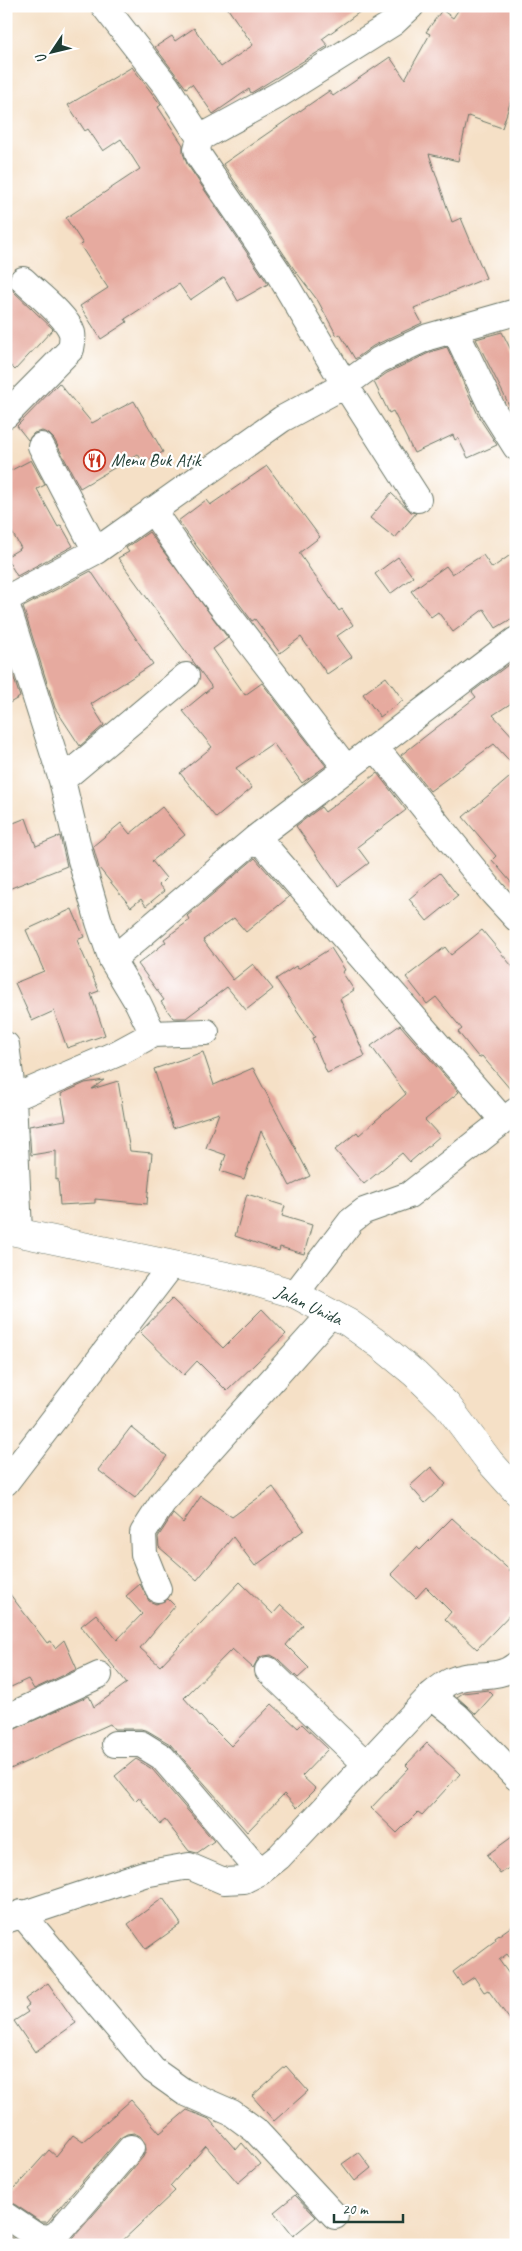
<svg xmlns="http://www.w3.org/2000/svg" width="522" height="2251" viewBox="0 0 522 2251" font-family="Caveat,sans-serif">
	<rect width="100%" height="100%" fill="#fff"/>
	<filter id="ink" filterUnits="userSpaceOnUse"><feTurbulence type="fractalNoise" baseFrequency=".02" numOctaves="2"/><feDisplacementMap in="SourceGraphic" scale="10" xChannelSelector="R" yChannelSelector="G"/><feConvolveMatrix kernelMatrix="1 2 1 2 8 2 1 2 1" color-interpolation-filters="sRGB"/></filter>
	<filter id="wash" filterUnits="userSpaceOnUse"><feTurbulence type="fractalNoise" baseFrequency=".0096" numOctaves="4" result="noise"/><feDisplacementMap in="SourceGraphic" scale="20" xChannelSelector="R" yChannelSelector="G"/><feGaussianBlur stdDeviation="1.12" result="paint"/><feColorMatrix in="noise" values="0 0 0 0 0 0 0 0 0 0 0 0 0 0 0 0 0 1.4 0 .05"/><feComposite in="paint" operator="in"/></filter>
	<g filter="url(#wash)">
		<rect width="100%" height="100%" fill="#f5e0c6"/>
		<g id="blocks">
			<path fill="#e6aa9f" d="M226 6H368L322 39 328 46 251 93 249 89 213 114 192 84 186 88 155 47 172 36 175 41 194 28 221 67 253 45Z
				M461 6H516V85L502 128 468 116 458 161 429 154 452 222 461 218 486 278 414 308 422 323 373 346 355 359 340 334 337 336 318 301 294 269 223 164 329 91 333 96 390 57 405 79 430 34 426 32 442 10 453 18Z
				M132 67 161 105 158 107 183 145V153L187 164 268 284 238 301 224 277 190 300 179 284 125 319 127 322 101 339 80 306 108 288 80 245 83 244 66 218 140 169 121 139 103 151 88 129 85 131 68 105Z
				M6 275 13 291 53 329 15 370 6 361Z
				M502 332 516 360 515 417 476 339Z
				M447 347 480 419 497 445 468 458 458 438 455 440 453 435 414 453 393 411 389 413 374 382 387 373 433 351Z
				M59 383 92 423 134 401 163 452 143 463 138 454 80 488 54 439 49 434 42 431 34 433 28 440 17 426Z
				M31 460 45 485 37 489 58 527 61 525 73 546 17 576 6 557 21 548 6 522V473Z
				M267 466 320 537 299 553 339 611 342 609 353 625 337 636 352 657 327 674 301 637 280 653 255 619 252 621 178 521 206 500 210 505Z
				M391 493 411 512 416 513 395 538 370 518Z
				M149 532 228 638 213 649 245 695 262 683 326 766 302 783 273 743 236 768 252 788 216 818 180 773 212 747 183 711 211 688V686L118 558 129 552 126 548Z
				M516 551V616L496 628 484 609 453 632 438 612 431 617 411 591 446 566 452 574 483 555 492 568Z
				M398 557 413 577 390 594 375 574Z
				M91 571 153 664 91 704 104 725 80 746 55 708 23 607Z
				M6 654 20 697 6 705Z
				M516 659V700L493 715 516 740V768L494 744 430 791 401 755 476 697 472 692Z
				M386 677 403 700 380 717 363 694Z
				M516 772V888L492 860 496 856 463 817Z
				M377 773 406 810 357 847 369 863 338 886 296 826 321 807 325 812Z
				M162 807 185 835 152 861 166 878 159 885 164 891 146 906 141 899 131 907 99 868 93 846 121 823 130 834Z
				M26 818 36 846 60 836 67 866 6 890V826Z
				M255 858 289 897 246 932 234 918 203 940 233 980 253 964 273 989 246 1010 227 987 186 1018H173L161 1002 164 1000 138 964 166 942 164 939 190 920 187 916Z
				M440 873 458 896 427 921 409 899Z
				M72 909 84 937 77 940 99 991 91 994 105 1035 67 1048 54 1011 32 1021 15 983 44 971 26 930Z
				M482 930 516 971V1096L482 1056 479 1058 458 1032 462 1029 436 997 427 1004 406 977 445 947 451 955Z
				M331 948 345 970 342 972 354 990 340 999 365 1056 327 1073 312 1038 315 1037 276 979 296 966 298 969Z
				M400 1025 459 1092 425 1120 440 1136 410 1162 402 1153 364 1184 335 1150 357 1132 359 1135 406 1094 371 1046Z
				M203 1052 214 1085 253 1068 310 1176 290 1186 261 1131 244 1179 220 1171 226 1155 206 1148 219 1113 173 1128 154 1069Z
				M104 1080 92 1089 118 1081 130 1151 152 1153 147 1204 95 1199V1203L60 1205 58 1179 56 1180V1151L31 1155 29 1126 66 1120 61 1094 85 1083Z
				M247 1194 285 1206 282 1216 312 1225 304 1254 280 1247 279 1251 235 1236Z
				M172 1299 223 1348 262 1309 286 1334 227 1391 197 1361 184 1375 140 1332Z
				M131 1427 167 1456 135 1498 98 1470Z
				M431 1467 446 1484 425 1503 410 1486Z
				M273 1487 304 1530 255 1566 233 1537 197 1580 159 1547 158 1537 173 1514 183 1523 201 1496 232 1517Z
				M452 1518 516 1576V1608L477 1649 445 1619 451 1612 426 1587 416 1598 391 1574 417 1547 420 1550Z
				M240 1582 273 1614 281 1605 303 1625 286 1645 309 1668 298 1678 278 1659 271 1655 263 1656 258 1659 253 1668 232 1649 184 1698 210 1727 211 1726 231 1746 272 1704 298 1728 302 1724 328 1749 302 1776 316 1789 297 1808 284 1794 247 1832 170 1744 148 1731 141 1729H114L110 1724 6 1771V1733L89 1696 94 1707 127 1683 81 1626 96 1614 117 1640 142 1614 126 1596 140 1584 149 1601 156 1604 168 1599 175 1606 140 1648 160 1666Z
				M6 1589 47 1643 51 1641 55 1648 64 1640 77 1669 34 1689 28 1679 11 1687 6 1675Z
				M488 1690 493 1695 476 1714 457 1697 463 1693Z
				M427 1743 460 1774 422 1815 418 1812 397 1833 371 1808 409 1768 406 1765Z
				M136 1759 152 1769 214 1841 197 1853 189 1851 165 1820 160 1824 139 1797 135 1801 115 1776Z
				M516 1834V1863L500 1874 487 1855Z
				M163 1898 181 1924 146 1949 128 1924Z
				M516 1923V1967L507 1954 499 1960 516 1984V2028L488 1990 484 1992 474 1977 462 1985 453 1972 496 1940 495 1938Z
				M48 1983 76 2023 35 2052 14 2021 28 2012 25 2008 29 2005 25 1999Z
				M286 2066 308 2091 274 2121 252 2096Z
				M131 2100 160 2133 187 2110 209 2119 236 2150 242 2143 260 2164 238 2183 206 2146 170 2186 175 2191 118 2245H67L143 2157 146 2150 145 2143 140 2136 134 2133 127 2134 120 2138 47 2222H41L14 2204 6 2201V2198L49 2150 56 2156 73 2135 83 2142Z
				M359 2152 371 2168 355 2181 342 2164Z
				M295 2195 316 2217 293 2236 274 2212Z
				M6 2234 22 2245H6Z"/>
		</g>
	</g>
	<g filter="url(#ink)">
		<use href="#blocks" fill-opacity="0" stroke="#6a7667" stroke-width="1"/>
		<g fill="none" stroke-linecap="round" stroke-linejoin="round">
			<defs>
				<path id="minor" d="M104 6 167 87 200 138
					M411 6 393 23 280 94 200 138 197 149 199 156 278 272 345 385 418 499
					M455 330 494 412 516 447
					M6 415 71 349C72 344 73 338 72 333 67 316 36 293 23 280
					M41 446 96 551
					M152 510 194 570 346 768
					M6 599 96 551 282 419 345 385 379 360 428 337 516 312
					M6 603 62 780 81 860 99 922 112 960 138 1003 153 1034 118 1053 13 1098 19 1232
					M375 747 493 893 516 918
					M62 780 186 676
					M257 837 503 1120
					M112 960 257 837 516 640
					M153 1034 206 1032
					M6 1045 13 1098
					M295 1294 351 1221 364 1211 409 1195 516 1111
					M6 1482 171 1266
					M158 1589 144 1554 143 1533 163 1502 331 1314
					M268 1670 367 1765
					M431 1695 457 1716 516 1777
					M6 1718 99 1675
					M115 1744H141L162 1757 260 1872
					M21 1913 153 2070 184 2092 232 2113 255 2130 335 2216
					M6 1920 144 1874 189 1866 224 1881 244 1880 260 1872 279 1857 431 1695C437 1690 444 1684 451 1681 471 1671 498 1681 516 1665
					M6 2216 36 2236 50 2238 58 2233 131 2148"/>
				<path id="tertiary" d="M6 1230 255 1282 295 1294 349 1323 381 1346 415 1374 447 1405 489 1461 516 1491"/>
			</defs>
			<use href="#minor" stroke="#6a7667" stroke-width="28"/>
			<use href="#tertiary" stroke="#6a7667" stroke-width="29"/>
			<use href="#minor" stroke="#fff" stroke-width="26"/>
			<use href="#tertiary" stroke="#fff" stroke-width="28"/>
		</g>
	</g>
	<defs>
		<symbol id="restaurant-ring" viewBox="-11 -11 22 22"><circle r="9.5" fill="#fff" stroke="#c8321e" stroke-width="1.5"/><path d="M-5-6h1v4h1v-4h1v4h1v-4h1v5L-1.5 .5V6h-2V.5L-5-1ZM5-6V6H3V1.5H1.5Q1.5-4 5-6Z" fill="#c8321e"/></symbol>
	</defs>
	<g fill-rule="evenodd">
		<use href="#restaurant-ring" x="82" y="448" width="25" height="25"/>
	</g>
	<g text-anchor="middle" stroke-width="4.5" stroke-linejoin="round" paint-order="stroke">
		<g font-size="18" fill="#1f3d34" stroke="#fff" text-anchor="start">
			<text x="111" y="466">Menu Buk Atik</text>
		</g>
		<g font-size="18" fill="#1f3d34" stroke="#fff">
			<text transform="translate(309 1305) rotate(25)" y="6">Jalan Unida</text>
		</g>
	</g>
	<rect width="522" height="2251" fill="none" stroke="#fff" stroke-width="25"/>
	<g transform="translate(52 52) rotate(235)" stroke="#ffffff" stroke-width="4" paint-order="stroke">
	<path d="M0-4L9 19L0 12L-9 19Z" fill="#1f3d34"/>
	<text y="-8" font-size="14" font-weight="bold" text-anchor="middle" fill="#1f3d34">U</text>
	</g>
	<path d="M334 2214v8h69v-8" fill="none" stroke="#1f3d34" stroke-width="2.5"/>
	<text x="342" y="2214" font-size="15" fill="#1f3d34" stroke="#ffffff" stroke-width="4" paint-order="stroke">20 m</text>
</svg>
